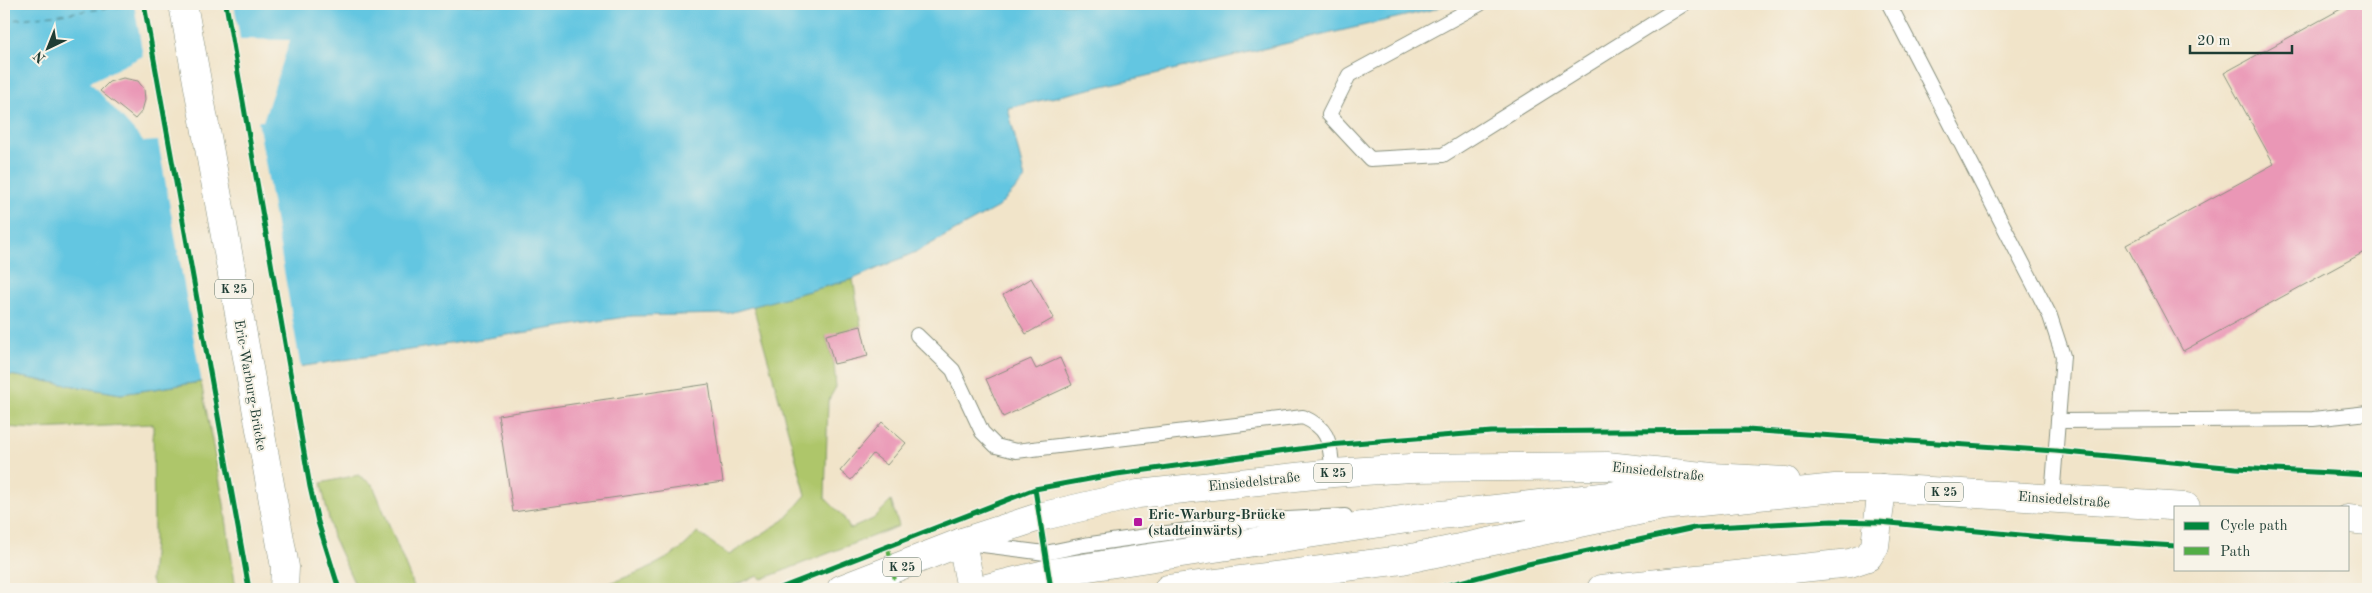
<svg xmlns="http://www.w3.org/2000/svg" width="2372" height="593" viewBox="0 0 2372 593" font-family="'Old Standard TT',serif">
	<rect width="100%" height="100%" fill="#f7f3e8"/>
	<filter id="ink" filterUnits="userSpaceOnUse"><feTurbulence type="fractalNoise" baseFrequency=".02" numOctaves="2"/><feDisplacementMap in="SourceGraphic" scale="10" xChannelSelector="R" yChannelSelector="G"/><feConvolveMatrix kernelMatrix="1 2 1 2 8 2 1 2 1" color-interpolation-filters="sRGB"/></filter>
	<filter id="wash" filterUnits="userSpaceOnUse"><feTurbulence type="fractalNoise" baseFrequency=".0096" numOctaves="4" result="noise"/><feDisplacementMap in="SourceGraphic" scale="20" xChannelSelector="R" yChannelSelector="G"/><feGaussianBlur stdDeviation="1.12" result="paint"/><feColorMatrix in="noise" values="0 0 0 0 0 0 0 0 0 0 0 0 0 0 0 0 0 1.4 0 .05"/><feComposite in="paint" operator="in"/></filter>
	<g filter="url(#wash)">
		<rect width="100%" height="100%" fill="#f1e4c9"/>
		<path fill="#aec66b" stroke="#668250" d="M853 279 861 326 826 336 834 364 836 387 828 401 825 498 843 516 850 529 873 519 891 501 899 526 762 579 758 576 724 589H595C627 576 676 562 697 532L729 555 784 520 806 495 753 306Z
			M4 374 121 394 201 382 224 504 236 589H154L151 580 154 541 153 424 37 429 4 427Z
			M358 475 373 485 415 589H357L333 537 321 483Z"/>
		<path fill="#63c6e1" stroke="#41828a" d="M4 4H1444L1435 9 1008 108 1025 179 998 207 918 251 853 279 725 314 632 316 121 394 4 374Z"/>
		<path fill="#f1e4c9" d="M134 4H234L240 39 290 40 263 121H258L301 369 202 384 158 141 144 142 90 82 143 56Z"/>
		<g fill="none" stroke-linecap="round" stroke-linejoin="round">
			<path stroke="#2d5857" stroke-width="1" stroke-dasharray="6 5" stroke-linecap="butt" d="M4 21 142 4"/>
		</g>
		<g id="blocks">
			<path fill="#ea97b6" d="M2350 4H2368V250L2183 351 2126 245 2274 164 2224 73Z
				M123 78 138 81 144 89 145 100 142 111 135 119 100 91 109 82Z
				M1031 278 1054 318 1026 334 1003 295Z
				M861 326 868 356 834 364 826 335Z
				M1060 358 1072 385 1003 417 986 379 1031 359 1036 369Z
				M709 384 723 482 513 512 498 415Z
				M882 422 906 443 887 465 873 454 851 480 840 471Z"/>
		</g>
	</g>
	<g filter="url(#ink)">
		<use href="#blocks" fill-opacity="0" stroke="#88907e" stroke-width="1"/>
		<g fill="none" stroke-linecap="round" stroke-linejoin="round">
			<defs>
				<path id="lane" d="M1480 4 1349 75 1329 115 1370 159 1443 155 1684 4
					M1889 4 2050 316 2063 356 2052 498
					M917 335 953 370 982 432 996 446 1016 451 1303 417C1332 430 1329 444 1333 473
					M2059 421 2313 419 2368 413
					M975 544 1045 553 1084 545 1251 521 1345 516"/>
				<path id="street" d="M1601 589 1850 563 1868 557 1875 546 1882 488"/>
				<path id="secondary" d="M962 542 971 589"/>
				<path id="primary" d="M183 4 285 567 284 589
					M2348 519 2368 521
					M841 589 962 542 1039 517 1138 494 1333 473 1411 468 1607 466 1712 477 1786 481
					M982 589 1049 573 1208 549 1414 518 1610 496 1681 483
					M1168 589 1402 560 1662 506 1835 488H1882L2186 507"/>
			</defs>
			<use href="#lane" stroke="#88907e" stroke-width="16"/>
			<use href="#street" stroke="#88907e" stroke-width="29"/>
			<use href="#secondary" stroke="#88907e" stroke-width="29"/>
			<use href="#primary" stroke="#88907e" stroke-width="29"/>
			<use href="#lane" stroke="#fff" stroke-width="14"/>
			<use href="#street" stroke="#fff" stroke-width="28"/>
			<use href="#secondary" stroke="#fff" stroke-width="28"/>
			<use href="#primary" stroke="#fff" stroke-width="28"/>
			<path stroke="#52ad45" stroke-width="4" stroke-dasharray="8 4" stroke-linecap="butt" d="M888 548 897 589"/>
			<defs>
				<path id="cycleway" d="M144 4 249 589
					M226 4 310 487 318 522 339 589
					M1035 489 1051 589
					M778 589 1035 489 1117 474 1329 445 1491 432 1747 430 2055 451 2236 468 2368 475
					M1434 589 1528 564 1694 528 1832 521 1879 522 2076 540 2176 546"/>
			</defs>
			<use href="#cycleway" stroke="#f7f3e8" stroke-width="8"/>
			<use href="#cycleway" stroke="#00873e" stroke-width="5"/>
		</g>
	</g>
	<rect fill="#b5179e" stroke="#f7f3e8" stroke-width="2" x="1133" y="517" width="10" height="10" rx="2.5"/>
	<g text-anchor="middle" stroke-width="4" stroke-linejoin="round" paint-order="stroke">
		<g fill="#f7f3e8" stroke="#60746a" stroke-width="1">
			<rect x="215" y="279.5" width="38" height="19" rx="4"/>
			<rect x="1314" y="463.5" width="38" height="19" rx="4"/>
			<rect x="1925" y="482.5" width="38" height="19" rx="4"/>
			<rect x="883" y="557.5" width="38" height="19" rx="4"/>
		</g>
		<g font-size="12" font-weight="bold" fill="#1f3d34">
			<text x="234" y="293">K 25</text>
			<text x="1333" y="477">K 25</text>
			<text x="1944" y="496">K 25</text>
			<text x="902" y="571">K 25</text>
		</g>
		<g font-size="14" fill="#1f3d34" stroke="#f7f3e8">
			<text transform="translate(251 385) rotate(80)" y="5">Eric-Warburg-Brücke</text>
			<text transform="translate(1658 471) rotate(6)" y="5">Einsiedelstraße</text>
			<text transform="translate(1254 481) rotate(-6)" y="5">Einsiedelstraße</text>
			<text transform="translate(2064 499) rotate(4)" y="5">Einsiedelstraße</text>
		</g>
		<g font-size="14" font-weight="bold" fill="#1f3d34" stroke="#f7f3e8" text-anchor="start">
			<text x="1148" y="519">Eric-Warburg-Brücke<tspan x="1148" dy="16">(stadteinwärts)</tspan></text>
		</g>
	</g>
	<rect width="2372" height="593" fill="none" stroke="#f7f3e8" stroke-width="20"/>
	<rect x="2174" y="506" width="175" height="65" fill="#f7f3e8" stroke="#a1aaa0"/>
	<rect x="2184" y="522" width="25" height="8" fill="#00873e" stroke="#a1aaa0"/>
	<text x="2220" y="530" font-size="15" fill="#1f3d34">Cycle path</text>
	<rect x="2184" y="547" width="25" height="8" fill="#52ad45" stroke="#a1aaa0"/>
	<text x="2220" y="556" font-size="15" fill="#1f3d34">Path</text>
	<g transform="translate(48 48) rotate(223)" stroke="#f7f3e8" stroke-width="4" paint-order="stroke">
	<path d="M0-4L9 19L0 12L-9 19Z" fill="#1f3d34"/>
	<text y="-8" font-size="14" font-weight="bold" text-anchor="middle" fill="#1f3d34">N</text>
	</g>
	<path d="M2190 45v8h102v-8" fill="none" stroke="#1f3d34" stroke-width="2.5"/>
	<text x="2197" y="45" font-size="15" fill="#1f3d34" stroke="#f7f3e8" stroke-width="4" paint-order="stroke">20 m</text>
</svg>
